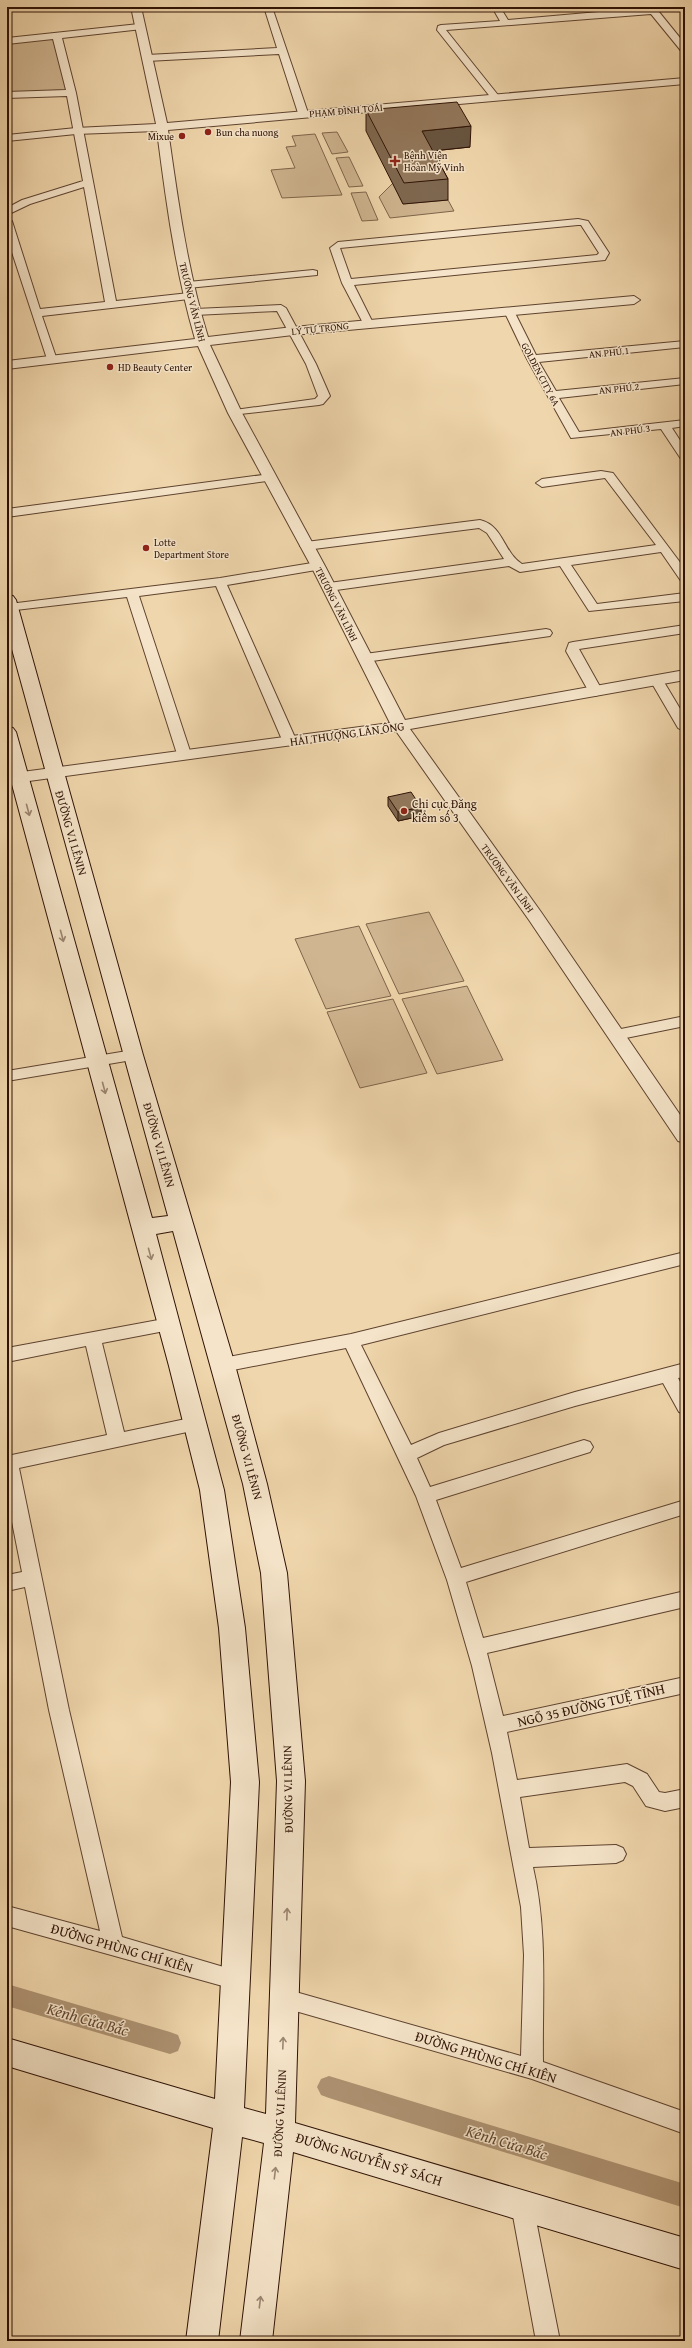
<svg xmlns="http://www.w3.org/2000/svg" width="692" height="2348" viewBox="0 0 692 2348" font-family="'Gentium Book Plus',serif">
	<rect width="100%" height="100%" fill="#f0d6ac"/>
	<filter id="stains"><feTurbulence type="fractalNoise" baseFrequency=".005" numOctaves="4"/><feColorMatrix values="0 0 0 0 .2 0 0 0 0 .09 0 0 0 0 .02 0 0 0 .5 -.17"/></filter>
	<radialGradient id="worn" r=".72"><stop offset=".6" stop-color="#630" stop-opacity="0"/><stop offset="1" stop-color="#630" stop-opacity=".3"/></radialGradient>
	<path fill="#cfb590" stroke="#7e644a" d="M57 36 71 93 7 95V41Z
		M337 132 348 152 332 154 322 133Z
		M315 134 342 195 282 198 271 170 295 168 286 147 296 146 292 136Z
		M349 157 363 186 349 187 336 158Z
		M393 183 403 204 448 200 454 211 390 218 379 197Z
		M366 192 378 220 362 221 351 193Z
		M429 912 464 981 399 994 366 924Z
		M359 926 391 996 326 1009 295 939Z
		M467 986 503 1060 437 1074 402 999Z
		M393 999 427 1073 360 1088 327 1012Z"/>
	<g fill="none" stroke-linecap="round" stroke-linejoin="round">
		<path fill="#ae9373" fill-rule="evenodd" d="M7 1984 170 2032 178 2035 181 2043 178 2051 170 2054 7 2006Z
			M329 2076 685 2184V2208L329 2098 321 2095 317 2087 321 2079Z"/>
		<defs>
			<path id="minor" d="M264 7H272L308 113 306 115 298 113 279 54 147 61 142 58 147 55 277 48Z
				M492 7H500L508 20 655 7 685 44V53L682 52 651 14 446 30 498 95 500 97 495 100 492 99 437 30 438 26 441 25 500 21Z
				M139 24 143 27 142 29 62 38 76 93 116 301 189 293 194 296 189 299 42 316 57 360 56 362H48L7 237V218L12 221 40 309 105 302 84 187 30 204 7 215V208L22 200 83 181 67 96 7 98V92L66 90 53 39 7 44V38Z
				M578 219 588 221 609 253 605 260 354 285 373 323 368 326 363 323 342 283 330 248 338 242ZM578 225H581L599 253 597 255 351 279 340 248Z
				M313 270 317 271V275L188 288 183 285 188 282Z
				M281 305 286 308 316 364 330 396 323 404 319 405 231 415 229 413 235 410 315 399 318 396 306 364 277 311 195 315 190 312 195 309Z
				M509 308 514 311 536 355 685 341V347L539 362 556 391 685 378V384L559 398 579 432 685 420V426L672 428 685 448V460L681 459 661 429 571 438 527 359 504 311Z
				M601 471 613 473 685 569V582L681 581 661 552 571 565 597 604 685 593V601L589 611 560 566 520 572 509 566 329 591 323 587 329 583 504 559 487 533 479 528 306 550 300 546 306 542 480 520C504 526 503 552 522 564L656 545 605 478 542 487 536 483 542 479Z
				M270 474 274 476 276 478 274 480 7 517V509Z
				M318 562 324 566 322 569 227 585 297 742 290 746 283 742 216 586 139 596 191 754 184 758 177 754 127 597 7 611V605L9 604 220 578Z
				M685 625V633L579 649 603 692 596 696 589 692 566 651 569 643 573 642Z
				M546 629 550 630 552 633 550 636 365 662 359 658 365 654Z
				M656 676 661 677 685 717V732L678 728 650 680Z
				M685 1016V1026L616 1040 611 1039 608 1035 611 1031 616 1030Z
				M133 1050 138 1051 141 1055 138 1059 7 1081V1071Z
				M685 1252V1264L361 1345 411 1445 439 1433 575 1392 685 1363V1377L678 1378 685 1391V1414L679 1412 663 1383 575 1406 444 1445 417 1458 430 1487 584 1440 590 1442 593 1447 590 1452 436 1500 461 1568 685 1500V1514L466 1582 483 1638 685 1591V1607L487 1653 503 1716 685 1677V1693L507 1732 517 1780 627 1764 647 1774 659 1792 665 1793 685 1789V1807L665 1811 646 1806 633 1786 625 1782 520 1797 529 1848 616 1845 623 1848 626 1854 623 1860 616 1863 533 1867C548 1932 542 1996 543 2062L685 2112V2134L532 2079 278 2006 274 1999 278 1992 285 1989 521 2056 524 1955 521 1907 492 1753 472 1666 447 1580 416 1496 346 1348 223 1372 217 1370 214 1365 217 1360 223 1358 351 1334Z
				M169 1318 175 1319 177 1324 175 1329 102 1343 124 1432 195 1417 201 1419 204 1424 201 1429 19 1468 69 1710 122 1937 244 1973 247 1980 244 1987 237 1990 7 1926V1906L100 1931 49 1710 25 1587 7 1591V1575L22 1572 7 1497V1456L107 1435 86 1346 7 1362V1348Z
				M522 2194 530 2197 533 2205 560 2341H536L511 2205 514 2197Z"/>
			<path id="tertiary" d="M7 7H22L21 9 7 11Z
				M131 7H141L167 123 685 78V84L168 130C178 200 187 269 208 337L293 327 634 296 640 300 634 304 293 335 210 345 242 413 325 566 405 720 685 670V680L410 729 541 912 685 1122V1143L678 1141 529 920 396 731 7 784V774L390 723 311 566 228 413 198 346 7 369V361L195 339C175 270 166 201 157 131L76 134 7 141V135L76 128 156 124Z"/>
			<path id="secondary" d="M7 595 13 596 16 600 143 1055 235 1365 267 1484 287 1573 305 1781 295 2123 685 2238V2270L293 2152 272 2341H240L264 2143 242 2137 218 2341H186L213 2128 7 2066V2038L215 2099 231 1782 219 1628 200 1490 169 1366 7 766V727L13 728 16 732 152 1218 168 1216 7 631ZM173 1231 243 1484 261 1573 277 1781 266 2114 244 2108 259 1782 245 1628 224 1490 156 1234Z"/>
		</defs>
		<use href="#minor" stroke="#5e432f" stroke-width="2"/>
		<use href="#tertiary" stroke="#5e432f" stroke-width="2"/>
		<use href="#secondary" stroke="#2e1205" stroke-width="2"/>
		<use href="#minor" fill="#f5e4c9" fill-rule="evenodd"/>
		<use href="#tertiary" fill="#f5e4c9" fill-rule="evenodd"/>
		<use href="#secondary" fill="#f5e4c9" fill-rule="evenodd"/>
	</g>
	<path fill="#7e674f" stroke="#2e1205" d="M366 110 470 147 433 151 448 179V200L403 204 366 131Z
		M388 797 421 807V816L398 821 388 806Z"/>
	<path fill="#675440" stroke="#2e1205" d="M471 126 470 147 422 152V131Z
		M421 807V816L398 821V812Z"/>
	<path fill="#93785c" stroke="#2e1205" d="M457 102 471 126 422 131 448 179 404 183 366 110Z
		M411 792 421 807 398 812 388 797Z"/>
	<defs><path id="oneway-shaft" d="M-6 0H5M1.5-3L5.5 0L1.5 3" fill="none" stroke-width="1.6" stroke-linecap="round" stroke-linejoin="round"/></defs>
	<g stroke="#9b8671">
		<use href="#oneway-shaft" transform="translate(28 810) rotate(75)"/>
		<use href="#oneway-shaft" transform="translate(62 936) rotate(75)"/>
		<use href="#oneway-shaft" transform="translate(104 1088) rotate(75)"/>
		<use href="#oneway-shaft" transform="translate(150 1254) rotate(75)"/>
		<use href="#oneway-shaft" transform="translate(287 1914) rotate(-88)"/>
		<use href="#oneway-shaft" transform="translate(283 2043) rotate(-88)"/>
		<use href="#oneway-shaft" transform="translate(275 2173) rotate(-83)"/>
		<use href="#oneway-shaft" transform="translate(260 2302) rotate(-83)"/>
	</g>
	<g fill="#8f2418" stroke="#f5e4c9" stroke-width="1.5">
		<circle cx="208" cy="132" r="4"/>
		<circle cx="182" cy="136" r="4"/>
		<path d="M393 155h4v4h4v4h-4v4h-4v-4h-4v-4h4z"/>
		<circle cx="110" cy="367" r="4"/>
		<circle cx="146" cy="548" r="4"/>
		<circle cx="404" cy="811" r="4"/>
	</g>
	<g text-anchor="middle" stroke-width="3" stroke-linejoin="round" paint-order="stroke">
		<g font-size="10" fill="#2e1205" stroke="#f5e4c9">
			<text transform="translate(346 110) rotate(-5)" y="4">PHẠM ĐÌNH TOÁI</text>
			<text transform="translate(193 302) rotate(76)" y="4">TRƯƠNG VĂN LĨNH</text>
			<text transform="translate(320 328) rotate(-6)" y="4">LÝ TỰ TRỌNG</text>
			<text transform="translate(609 352) rotate(-6)" y="4">AN PHÚ 1</text>
			<text transform="translate(541 374) rotate(62)" y="4">GOLDEN CITY 6A</text>
			<text transform="translate(619 388) rotate(-6)" y="4">AN PHÚ 2</text>
			<text transform="translate(630 430) rotate(-7)" y="4">AN PHÚ 3</text>
			<text transform="translate(337 604) rotate(63)" y="4">TRƯƠNG VĂN LĨNH</text>
			<text transform="translate(508 878) rotate(54)" y="4">TRƯƠNG VĂN LĨNH</text>
		</g>
		<g font-size="10" fill="#2e1205" stroke="#f5e4c9" text-anchor="start">
			<text x="216" y="136">Bun cha nuong</text>
			<text x="174" y="140" text-anchor="end">Mixue</text>
			<text x="404" y="159">Bệnh Viện<tspan x="404" dy="12">Hoàn Mỹ Vinh</tspan></text>
			<text x="118" y="371">HD Beauty Center</text>
			<text x="154" y="546">Lotte<tspan x="154" dy="12">Department Store</tspan></text>
		</g>
		<g font-size="12" fill="#2e1205" stroke="#f5e4c9">
			<text transform="translate(347 734) rotate(-8)" y="4">HẢI THƯỢNG LÃN ÔNG</text>
			<text transform="translate(71 833) rotate(74)" y="4">ĐƯỜNG V.I LÊNIN</text>
			<text transform="translate(159 1145) rotate(74)" y="4">ĐƯỜNG V.I LÊNIN</text>
			<text transform="translate(247 1457) rotate(75)" y="4">ĐƯỜNG V.I LÊNIN</text>
			<text transform="translate(288 1789) rotate(-91)" y="4">ĐƯỜNG V.I LÊNIN</text>
			<text transform="translate(280 2113) rotate(-87)" y="4">ĐƯỜNG V.I LÊNIN</text>
		</g>
		<g font-size="12" fill="#2e1205" stroke="#f5e4c9" text-anchor="start">
			<text x="412" y="808">Chi cục Đăng<tspan x="412" dy="14">kiểm số 3</tspan></text>
		</g>
		<g font-size="14" fill="#2e1205" stroke="#f5e4c9">
			<text transform="translate(591 1705) rotate(-13)" y="5">NGÕ 35 ĐƯỜNG TUỆ TĨNH</text>
			<text transform="translate(122 1948) rotate(16)" y="5">ĐƯỜNG PHÙNG CHÍ KIÊN</text>
			<text transform="translate(486 2057) rotate(17)" y="5">ĐƯỜNG PHÙNG CHÍ KIÊN</text>
			<text transform="translate(369 2159) rotate(17)" y="5">ĐƯỜNG NGUYỄN SỸ SÁCH</text>
		</g>
		<g font-size="16" font-style="italic" fill="#614631" stroke="#f5e4c9">
			<text transform="translate(88 2019) rotate(16)" y="6">Kênh Cửa Bắc</text>
			<text transform="translate(507 2142) rotate(17)" y="6">Kênh Cửa Bắc</text>
		</g>
	</g>
	<rect width="692" height="2348" fill="none" stroke="#f0d6ac" stroke-width="24"/>
	<rect x="8" y="8" width="676" height="2332" fill="none" stroke="#2e1205" stroke-width="2"/>
	<rect x="12" y="12" width="668" height="2324" fill="none" stroke="#2e1205"/>
	<rect width="100%" height="100%" filter="url(#stains)"/>
	<rect width="100%" height="100%" fill="url(#worn)"/>
</svg>
